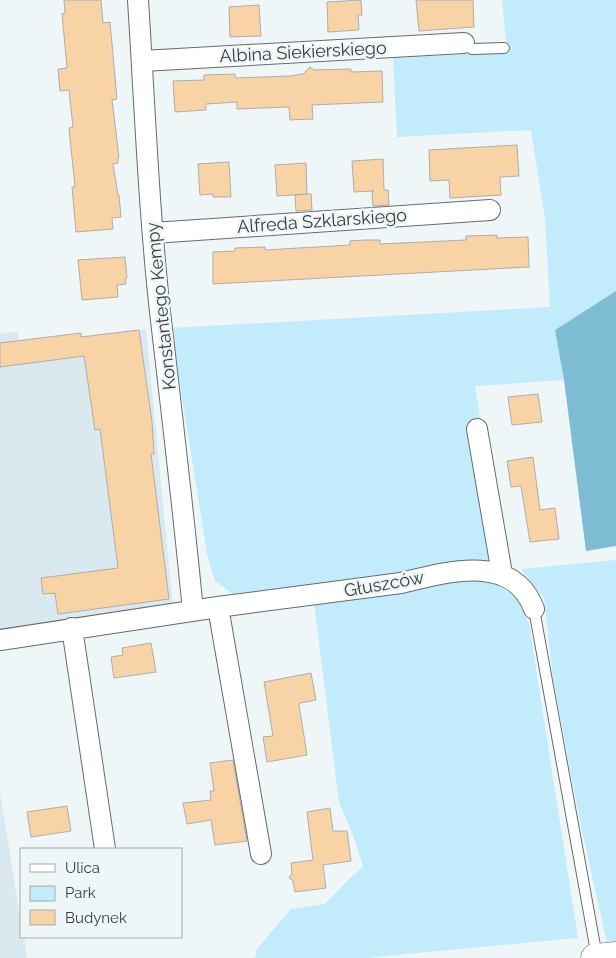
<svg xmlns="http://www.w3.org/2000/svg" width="616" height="958" viewBox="0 0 616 958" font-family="Raleway,sans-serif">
	<rect width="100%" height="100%" fill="#eff6f8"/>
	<path fill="#dae9ef" d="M146 329 173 607 48 621 0 629V334L18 331 19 341 81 333 82 337Z
		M0 792 21 922V937H24L27 958H0Z"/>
	<path fill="#c2ebfc" d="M502 0H616V291L555 330 564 380 475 386 503 563 237 597 215 581 207 554 171 328 550 307 545 218 531 130 397 137 393 58 507 52Z
		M616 560V947H608L580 822 553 678 544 598 521 569Z
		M478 575 512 589 529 624 578 938 364 958H252L256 957V950L291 909 325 904 350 878 363 867 355 840 339 802 314 603Z"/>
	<path fill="#7ebcd4" d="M616 291V546L586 551 564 380 555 330Z"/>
	<path fill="#f8d3a6" stroke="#b0ada8" d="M64 0H101L103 23 110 22 117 99 112 100 119 157H118V163L113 164 118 195H119L121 217 112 218 113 229 76 232 72 187H75L69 128 73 127 69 90 60 91 58 69 67 68 62 14 65 13Z
		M361 0 362 15H358L359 30 328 32 327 2Z
		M416 0H473L474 27 419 31Z
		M259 5 261 36 230 37 229 7Z
		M310 67 314 70 351 69V72L382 71 383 102 312 105 313 119 290 120 289 107 237 109V102L206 104V110L175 112 173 81 204 80V75L235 74 236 78 290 76 303 74Z
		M517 145 519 176 500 177 501 195 450 198 449 180 430 181 429 150Z
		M383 159 384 190H388L389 205 373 206 372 191H374L354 192 352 161Z
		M229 162 231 197H213V194L200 195 198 164Z
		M306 163 307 194H311L312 210 296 211 295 195 307 194 277 196 275 165Z
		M497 235V238L528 237 529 267 213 284V252L235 251V248L265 247V250L350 245V241L365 240H380V244L466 240V236Z
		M125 257 127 278 125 279 126 284 117 285 118 297 82 300 78 260Z
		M139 330 152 422 154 454H151L169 599 58 614 55 593 43 594 41 578 118 568 100 429 95 430 84 356 0 367V343L81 333V337Z
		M538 394 542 422 512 425 508 397Z
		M533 457 540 510 555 508 559 539 530 542 521 486 511 487 507 461Z
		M151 643 156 672 114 678 111 657 123 655 122 648Z
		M311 673 316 700 300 703 299 705 307 755 267 762 263 737 273 736 264 682Z
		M233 760 247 841 215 845 211 820 187 824 183 803 211 800 210 791H214L210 763Z
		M67 806 71 831 31 837 27 812Z
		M330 808 333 831H347L351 861 323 865 326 888 295 892 293 881 289 878 292 873 291 863 313 860 307 812Z"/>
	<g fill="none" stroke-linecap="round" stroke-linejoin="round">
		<defs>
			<path id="lane" d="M464 43 472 49 504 48
				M534 609 597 957"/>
			<path id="street" d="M138 0C145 109 149 220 162 329 173 423 184 517 193 611
				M142 61 464 43
				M153 233 490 210
				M477 429 502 574
				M218 607 261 854
				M72 628 105 849
				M0 640 218 607 401 583C446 572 513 552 534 609"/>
			<path id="secondary" d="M595 958 616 956"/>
		</defs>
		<use href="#lane" stroke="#656b6d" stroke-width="12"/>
		<use href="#street" stroke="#656b6d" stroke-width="22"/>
		<use href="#secondary" stroke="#656b6d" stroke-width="29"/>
		<use href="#lane" stroke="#fff" stroke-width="10"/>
		<use href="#street" stroke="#fff" stroke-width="20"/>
		<use href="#secondary" stroke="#fff" stroke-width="28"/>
	</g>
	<g text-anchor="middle" stroke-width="5" stroke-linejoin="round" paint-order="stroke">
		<g font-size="18" fill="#3a3d3e" stroke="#eff6f8">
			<text transform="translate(303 52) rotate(-3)" y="6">Albina Siekierskiego</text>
			<text transform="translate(322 221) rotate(-4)" y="6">Alfreda Szklarskiego</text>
			<text transform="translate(161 306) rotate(-96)" y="6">Konstantego Kempy</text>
			<text transform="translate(384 584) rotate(-10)" y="6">Głuszców</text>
		</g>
	</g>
	<rect x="20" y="848" width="162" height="90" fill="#eff6f8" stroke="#a7acae"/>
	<rect x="30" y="864" width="25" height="8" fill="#ffffff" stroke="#a7acae"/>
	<text x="65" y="873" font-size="15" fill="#3a3d3e">Ulica</text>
	<rect x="30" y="886" width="25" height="15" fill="#c2ebfc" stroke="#a7acae"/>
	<text x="65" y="898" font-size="15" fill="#3a3d3e">Park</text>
	<rect x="30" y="910" width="25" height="15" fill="#f8d3a6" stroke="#a7acae"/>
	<text x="65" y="923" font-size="15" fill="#3a3d3e">Budynek</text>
</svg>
